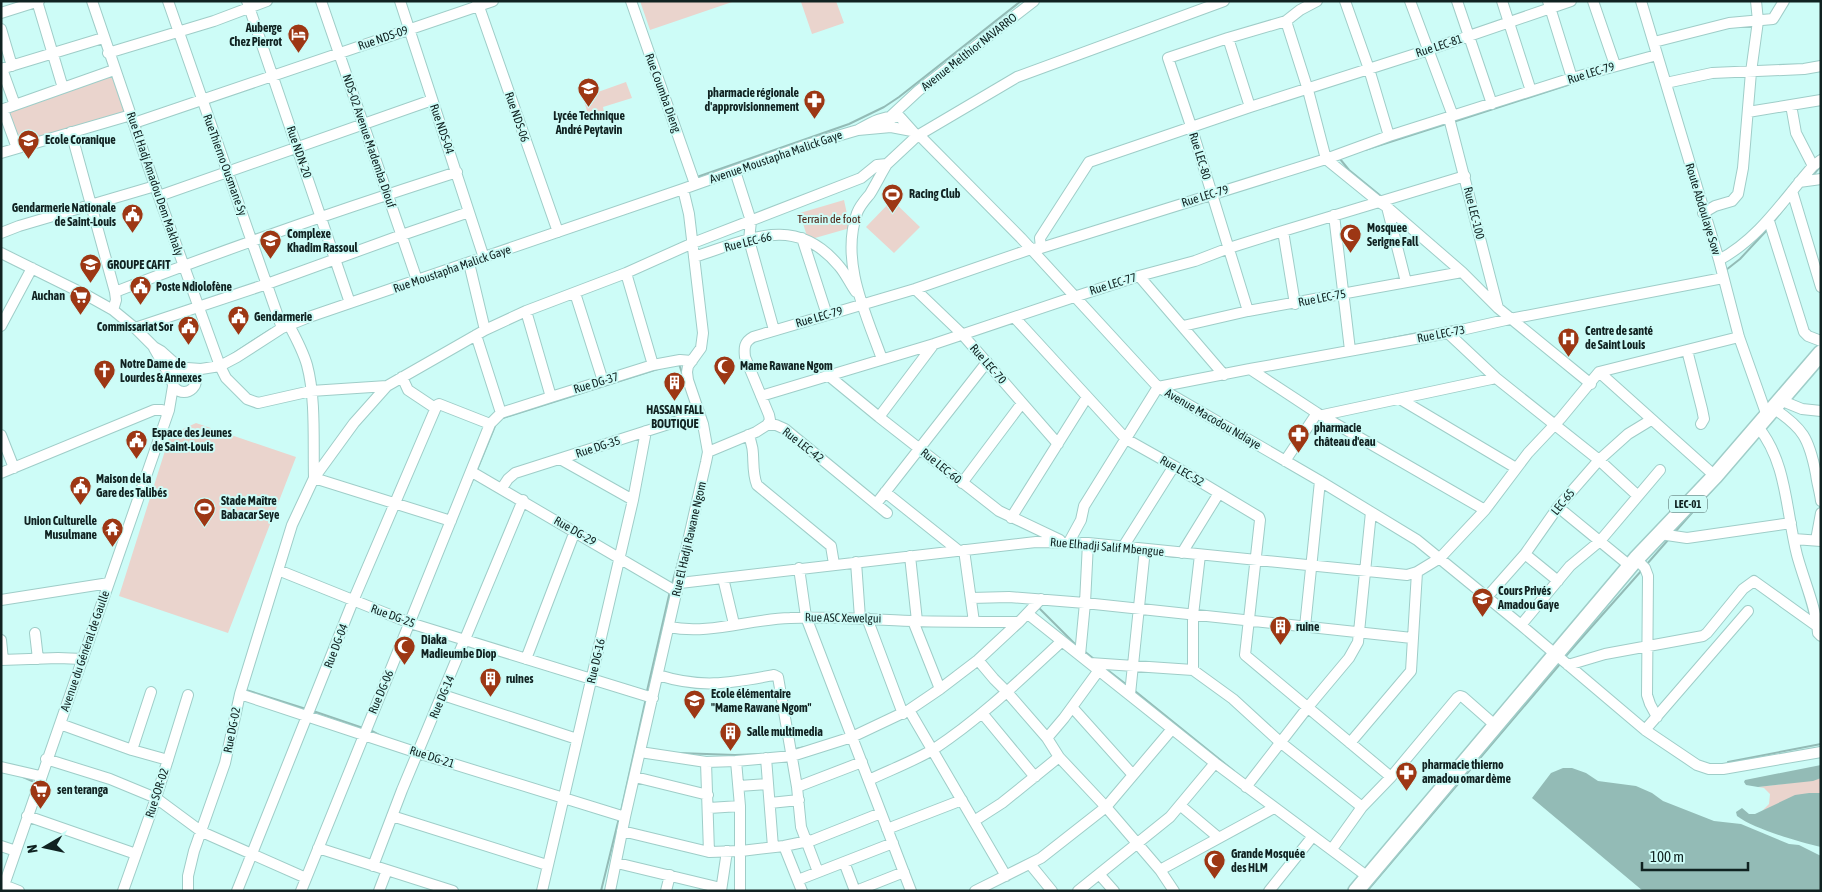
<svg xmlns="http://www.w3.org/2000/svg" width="1822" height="892" viewBox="0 0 1822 892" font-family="'Asap Condensed',sans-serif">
	<rect width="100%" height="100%" fill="#cdfcf7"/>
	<path fill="#ead4cd" d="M640 1H735L650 30Z
		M804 1H836L844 23 812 34 801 2Z
		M115 74 129 112 20 142 8 111Z
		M626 82 632 98 603 107 604 112 589 117 582 95 597 90 598 92Z
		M844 200 850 228 808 240 800 213Z
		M892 200 920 227 894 253 866 227Z
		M196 423 296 457 228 633 119 596 170 435Z
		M1821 778V793H1809L1762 811 1769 804 1770 794 1764 788 1758 787 1813 780Z"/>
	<path fill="#93bbb6" d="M1821 765V778L1813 781 1758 787 1746 785 1744 782 1745 780Z
		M1563 768H1572L1586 773 1598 781 1636 786 1652 793 1663 801 1714 821 1741 824 1789 844 1799 845 1821 856V891H1643L1532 798 1551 773Z
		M1809 793H1821V847C1799 842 1754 829 1737 816L1736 812 1742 808 1749 814H1755L1795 795Z"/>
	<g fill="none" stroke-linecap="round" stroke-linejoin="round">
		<path stroke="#93bbb6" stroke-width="2" d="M1453 122 1577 82
			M1365 150 1446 124
			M1340 159 1349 170 1382 197
			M1812 176 1820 167
			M697 177 849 124 884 107 899 97 1021 1
			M1773 222 1786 206
			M1726 270 1740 259 1767 230
			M1382 340 1459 325
			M231 355 271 329
			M679 364 682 373
			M503 418 661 368
			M477 470 495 426
			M470 486 474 477
			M1675 532 1713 489
			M1153 555 1180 557
			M1647 564 1668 540
			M672 584 680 555
			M1039 608 1076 645
			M1084 651 1094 659
			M1564 658 1642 570
			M1105 668 1127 685
			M246 690 306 709
			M647 691 670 591
			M1135 691 1234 771
			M313 711 363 728
			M370 730 381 736
			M795 749 805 747
			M678 753 735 755 763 754
			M1728 762 1821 744
			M23 777 32 781
			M621 811 646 698
			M601 891 619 818
			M1367 891 1560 664"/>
		<defs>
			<path id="minor" d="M37 1 63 88
				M92 1 155 186 220 366 226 378 247 399 258 403 311 391 387 386
				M168 1 282 328
				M247 1 350 303
				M321 1 417 280
				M400 1 484 258
				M477 1 558 232
				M631 1 695 184
				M1345 1 1369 69 1389 136
				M1410 1 1453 116
				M1457 1 1492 104
				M1502 1 1531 91
				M1548 1 1572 78
				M1593 1 1615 65
				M1641 1 1719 260 1739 337 1767 416
				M1 13 39 1
				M1286 21 1308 90 1326 159 1379 202 1387 207 1462 272 1498 308 1591 384
				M1 29 12 66
				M1228 38 1250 107
				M1654 42 1729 23 1773 19 1784 1
				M108 53 214 21 267 1
				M1 69 103 38
				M1666 83 1712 73 1804 69 1821 66
				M15 105 114 70
				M1791 105 1796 133 1813 166
				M1 110 15 105 2 69
				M3 110 17 148
				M1748 112 1821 100
				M1449 118 1498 308
				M891 119V116L918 91 1034 1
				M134 123 493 1
				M858 130C872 122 884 115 900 117L917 136 922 138 1021 238 1158 387 1320 481 1417 540 1521 625 1645 730 1697 765 1709 769H1723L1821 752
				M71 132 115 292 116 300 113 310
				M1 153 131 115
				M735 171 751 221 749 240 774 330
				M1799 182 1821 179
				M1792 191 1821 287
				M159 196 432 100
				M1387 207 1406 282
				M1703 213 1715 206 1732 201 1738 194 1743 168 1751 72 1758 21 1756 1
				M1334 215 1350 350
				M1769 221 1804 332 1808 336 1821 341
				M1283 231 1295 304
				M1 233 19 226 155 186
				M802 238 827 315
				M1041 248 1040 238 1089 162 1250 107 1428 50 1571 1
				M1 253 88 296 113 310 135 328 154 347 161 351 180 368
				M694 257C748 240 795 213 839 266 846 274 850 284 856 292
				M1719 260C1760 238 1783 200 1813 166L1821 160
				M469 263 485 330
				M626 273 653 365
				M1139 276 1224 375
				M915 289 962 334 1058 444
				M115 292C228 248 342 209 457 172
				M575 293 603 381
				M526 311 551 397
				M1248 311 1191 126 1168 58 1228 38 1286 21 1300 10 1317 1
				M1015 318 1126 439 1174 466 1259 517 1260 520 1245 655 1391 777
				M289 325C296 338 303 351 307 365 316 398 313 443 314 478L451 521
				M1 326 32 268
				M1183 326 1248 311 1462 272
				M135 328 267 284 402 235 469 212
				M1448 333 1496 378 1599 460 1638 496
				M476 335 501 413
				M154 348 171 378
				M1687 350 1702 409 1704 419 1701 424
				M882 359C866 314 840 262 857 213 860 205 865 200 870 194 876 184 881 174 887 164
				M172 380a12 12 0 1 1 24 0a12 12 0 1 1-24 0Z
				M187 368 201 369 220 366 237 357 282 328 309 317 683 189 810 144 858 130 891 127 912 131
				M1250 369 1317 413 1485 510
				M1599 372 1715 476
				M829 376 879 417 999 511 1060 540
				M402 377 408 390 435 408
				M761 396 934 344 1074 297 1139 276 1195 261 1229 248 1283 231 1465 176
				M1400 399 1516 468
				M1780 400 1802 409 1821 411
				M1773 408C1803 428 1809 438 1816 474 1817 483 1820 492 1821 501
				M1323 415 1496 378
				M879 417 934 344
				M767 425 770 420 769 415 745 357C744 348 744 342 753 337L915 289 1031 249 1041 248 1326 159 1389 136 1572 78 1657 55
				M767 425H776L785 429 887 513
				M1758 427C1787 462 1786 512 1797 555 1804 581 1816 607 1818 633L1821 636
				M1 435 14 468
				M748 435C757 451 750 468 757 485L831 546 834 564
				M708 452 756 432 767 425
				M560 459 633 500
				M1285 461 1317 413
				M472 472 677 592
				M1 473 154 410H162L168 413
				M962 483 1022 403
				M502 488 508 479 515 473 700 414
				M885 492 959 551
				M876 504 987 362
				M1558 507 1630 566
				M1011 518 1087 397
				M1660 534 1687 538 1791 523
				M1794 539 1821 541
				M1816 540 1821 513
				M1069 542 1081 520 1084 506 1158 387 1250 369 1448 333 1510 319 1723 278
				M1123 547 1174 466
				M964 550 974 622
				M1182 553 1219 493
				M1525 554 1558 581
				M910 556 917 621
				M1636 559 1645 568 1648 576 1647 695 1650 704 1657 717
				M856 562 860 618
				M799 568 806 617 911 891
				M278 570 410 623 653 698
				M723 578 734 624
				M680 583 1036 542 1088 543 1407 575 1417 572 1440 558 1485 510 1528 453 1561 418 1599 372 1739 337
				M1487 597 1525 554 1558 507 1599 460 1628 434 1651 420
				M971 598 1009 597 1085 603 1412 638
				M1 600 109 583
				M1028 614 1215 763 1368 877
				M867 618 903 714
				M913 621 940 689
				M1521 625 1570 566 1600 541 1660 470
				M669 627C709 635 750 619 790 618 831 616 871 620 912 621 948 622 984 622 1019 622
				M1305 627 1320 481
				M35 633 38 659
				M1 640 3 660
				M1080 655 1085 603 1088 543
				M526 659 575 531
				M1 660 58 658 83 659
				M978 660 994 679 1007 692 1047 738 1059 757 1106 807 1160 870 1174 891
				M1090 663 1193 670 1233 699 1280 742 1362 807
				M1568 665 1605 654 1703 636 1707 633 1743 589 1754 581 1818 627
				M1193 670V615L1200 555
				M658 675C702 689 730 683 774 675L778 677 797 787 801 827 818 872
				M240 694 418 753 625 817
				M1130 694 1145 549
				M443 695 577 739
				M1072 707 1133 775
				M909 710 1006 876
				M982 713 1035 777
				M60 724 132 750 168 760
				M1645 730 1748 611
				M1047 738 1064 718 1099 670
				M1350 743 1411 671 1417 572
				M132 750 151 692
				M640 752 706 762 736 761 792 756 852 737 909 710 940 689 978 660 1019 622 1041 599
				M766 758 773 847
				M46 759 110 779 156 798 202 832 306 878
				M736 761 740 806V891
				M706 762 709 852
				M1 767 40 776
				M635 777 708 795
				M869 780C890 770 914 761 934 749 981 718 1021 679 1062 641
				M739 786 768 784
				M797 787 862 762
				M1246 787 1308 707 1349 658 1358 642 1371 512
				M770 803 799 800
				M1181 806 1219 838
				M709 808 740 806
				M27 816 136 854
				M392 816 547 865
				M974 821 1002 803 1059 757
				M887 829 962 800
				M622 831 709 852 741 851 784 846 813 840 881 813
				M1 846 16 851
				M784 846 802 891
				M318 848 453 891
				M1332 849 1362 807 1391 777 1457 698 1460 696 1463 697 1496 726
				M844 862 855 891
				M617 863 721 888
				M1030 864 1052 891
				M373 866 402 790 523 500
				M1160 870 1274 808
				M1099 874 1114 891
				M798 880 893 843
				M1 884 19 891
				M2 891 169 410 173 386
				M123 891 156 798 188 695
				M188 891V876L194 851 225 763 240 694 292 525 314 478 354 423 387 386 485 330 526 311 626 273 693 243 861 178 877 165 887 164 917 136 1017 77 1224 1
				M237 891 353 601 437 405 439 404 490 424
				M301 891 490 424 501 413 551 397 653 365 680 360 692 361
				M379 891 387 870
				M542 891 633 500 646 431
				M610 891 625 817 706 462 708 452 703 424 688 380 687 372 688 366 701 348 703 333 689 214 683 189
				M666 891 670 875
				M721 891 727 851
				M856 891 904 872
				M975 891 1041 858 1106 807 1172 729
				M1078 891 1170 817 1215 763
				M1269 891 1313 836"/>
			<path id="highway" d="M1356 891 1636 559 1715 476 1821 353"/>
		</defs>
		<use href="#minor" stroke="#9fcdc8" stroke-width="12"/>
		<use href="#highway" stroke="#9fcdc8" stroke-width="18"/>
		<use href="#minor" stroke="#fff" stroke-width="10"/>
		<use href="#highway" stroke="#fff" stroke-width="15"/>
	</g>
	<defs>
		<symbol id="hotel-pin" viewBox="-11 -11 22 30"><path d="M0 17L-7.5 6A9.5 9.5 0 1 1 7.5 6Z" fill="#9d3714" stroke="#cdfcf7"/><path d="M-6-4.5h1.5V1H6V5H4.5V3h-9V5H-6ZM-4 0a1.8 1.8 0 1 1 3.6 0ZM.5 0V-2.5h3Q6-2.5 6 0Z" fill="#fff"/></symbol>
		<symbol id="school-pin" viewBox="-11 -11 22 30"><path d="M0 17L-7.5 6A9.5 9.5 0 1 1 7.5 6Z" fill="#9d3714" stroke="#cdfcf7"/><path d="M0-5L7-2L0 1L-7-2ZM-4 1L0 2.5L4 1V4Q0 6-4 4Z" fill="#fff"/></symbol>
		<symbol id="pharmacy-pin" viewBox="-11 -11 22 30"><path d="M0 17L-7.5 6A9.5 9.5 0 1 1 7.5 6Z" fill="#9d3714" stroke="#cdfcf7"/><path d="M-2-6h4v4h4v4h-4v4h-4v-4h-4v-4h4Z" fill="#fff"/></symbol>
		<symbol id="stadium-pin" viewBox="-11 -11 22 30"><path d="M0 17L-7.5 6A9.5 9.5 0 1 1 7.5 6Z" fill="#9d3714" stroke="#cdfcf7"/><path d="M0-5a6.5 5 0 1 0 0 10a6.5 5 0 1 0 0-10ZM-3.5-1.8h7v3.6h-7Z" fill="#fff"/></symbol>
		<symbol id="civic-pin" viewBox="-11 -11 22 30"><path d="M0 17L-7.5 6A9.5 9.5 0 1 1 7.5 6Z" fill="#9d3714" stroke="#cdfcf7"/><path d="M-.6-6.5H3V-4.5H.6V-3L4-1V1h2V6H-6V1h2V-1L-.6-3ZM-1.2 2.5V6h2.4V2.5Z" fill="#fff"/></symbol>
		<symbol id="mosque-pin" viewBox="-11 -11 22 30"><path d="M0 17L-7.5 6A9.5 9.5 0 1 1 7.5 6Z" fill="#9d3714" stroke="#cdfcf7"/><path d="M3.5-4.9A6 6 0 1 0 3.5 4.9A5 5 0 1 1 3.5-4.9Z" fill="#fff"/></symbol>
		<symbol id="university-pin" viewBox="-11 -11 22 30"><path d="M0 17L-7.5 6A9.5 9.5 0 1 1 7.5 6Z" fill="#9d3714" stroke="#cdfcf7"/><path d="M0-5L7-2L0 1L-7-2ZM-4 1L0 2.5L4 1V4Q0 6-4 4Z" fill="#fff"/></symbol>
		<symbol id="supermarket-pin" viewBox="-11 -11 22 30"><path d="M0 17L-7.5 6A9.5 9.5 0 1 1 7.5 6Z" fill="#9d3714" stroke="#cdfcf7"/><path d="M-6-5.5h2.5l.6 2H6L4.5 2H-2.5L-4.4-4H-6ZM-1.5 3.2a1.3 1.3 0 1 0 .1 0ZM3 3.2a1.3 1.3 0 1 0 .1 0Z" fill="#fff"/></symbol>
		<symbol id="hospital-pin" viewBox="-11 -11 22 30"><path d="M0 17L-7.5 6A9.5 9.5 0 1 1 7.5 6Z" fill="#9d3714" stroke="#cdfcf7"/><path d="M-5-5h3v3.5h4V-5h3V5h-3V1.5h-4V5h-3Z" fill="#fff"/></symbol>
		<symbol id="church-pin" viewBox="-11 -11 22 30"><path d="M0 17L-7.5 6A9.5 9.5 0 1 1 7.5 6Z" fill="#9d3714" stroke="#cdfcf7"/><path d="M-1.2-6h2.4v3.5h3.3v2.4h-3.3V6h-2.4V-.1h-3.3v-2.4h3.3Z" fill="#fff"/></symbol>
		<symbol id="building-pin" viewBox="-11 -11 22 30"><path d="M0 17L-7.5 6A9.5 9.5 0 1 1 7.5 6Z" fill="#9d3714" stroke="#cdfcf7"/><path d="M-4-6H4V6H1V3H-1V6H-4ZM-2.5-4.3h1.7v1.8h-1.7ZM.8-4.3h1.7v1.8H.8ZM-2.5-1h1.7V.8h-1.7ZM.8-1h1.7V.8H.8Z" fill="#fff"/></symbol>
		<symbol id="temple-pin" viewBox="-11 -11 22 30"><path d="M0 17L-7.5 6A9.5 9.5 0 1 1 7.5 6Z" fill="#9d3714" stroke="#cdfcf7"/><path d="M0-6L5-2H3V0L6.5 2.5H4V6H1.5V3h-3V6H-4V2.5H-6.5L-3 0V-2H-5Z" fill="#fff"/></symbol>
	</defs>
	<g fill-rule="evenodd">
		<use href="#hotel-pin" x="286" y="22" width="25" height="34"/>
		<use href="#school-pin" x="576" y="76" width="25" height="34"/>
		<use href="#pharmacy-pin" x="802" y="88" width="25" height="34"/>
		<use href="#school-pin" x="16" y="128" width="25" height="34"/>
		<use href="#stadium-pin" x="880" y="182" width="25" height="34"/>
		<use href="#civic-pin" x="120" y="202" width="25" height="34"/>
		<use href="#mosque-pin" x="1338" y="222" width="25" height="34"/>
		<use href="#school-pin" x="258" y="228" width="25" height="34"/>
		<use href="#university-pin" x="78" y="252" width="25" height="34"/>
		<use href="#civic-pin" x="128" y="274" width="25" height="34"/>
		<use href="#supermarket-pin" x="68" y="284" width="25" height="34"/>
		<use href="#civic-pin" x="226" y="304" width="25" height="34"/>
		<use href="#civic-pin" x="176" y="314" width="25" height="34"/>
		<use href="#hospital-pin" x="1556" y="326" width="25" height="34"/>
		<use href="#mosque-pin" x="712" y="354" width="25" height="34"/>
		<use href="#church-pin" x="92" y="358" width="25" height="34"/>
		<use href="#building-pin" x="662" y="370" width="25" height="34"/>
		<use href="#pharmacy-pin" x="1286" y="422" width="25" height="34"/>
		<use href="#civic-pin" x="124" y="428" width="25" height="34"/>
		<use href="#civic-pin" x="68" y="474" width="25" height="34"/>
		<use href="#stadium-pin" x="192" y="496" width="25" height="34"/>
		<use href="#temple-pin" x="100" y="516" width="25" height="34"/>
		<use href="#school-pin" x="1470" y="586" width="25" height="34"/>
		<use href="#building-pin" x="1268" y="614" width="25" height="34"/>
		<use href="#mosque-pin" x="392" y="634" width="25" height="34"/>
		<use href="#building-pin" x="478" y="666" width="25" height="34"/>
		<use href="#school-pin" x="682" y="688" width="25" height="34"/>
		<use href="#building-pin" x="718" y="720" width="25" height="34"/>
		<use href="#pharmacy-pin" x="1394" y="760" width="25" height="34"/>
		<use href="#supermarket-pin" x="28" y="778" width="25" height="34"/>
		<use href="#mosque-pin" x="1202" y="848" width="25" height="34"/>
	</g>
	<g text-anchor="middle" stroke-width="4" stroke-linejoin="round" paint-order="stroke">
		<rect fill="#cdfcf7" stroke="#496361" stroke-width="1" x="1669" y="495.5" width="38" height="17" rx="4"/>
		<g font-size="11" font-weight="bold" fill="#102221">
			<text x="1688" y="508">LEC-01</text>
		</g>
		<g font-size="12" font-weight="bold" fill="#102221" stroke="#cdfcf7" text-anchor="start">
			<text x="282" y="32" text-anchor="end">Auberge<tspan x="282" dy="14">Chez Pierrot</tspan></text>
			<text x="799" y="97" text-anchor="end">pharmacie régionale<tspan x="799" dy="14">d'approvisionnement</tspan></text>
			<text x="589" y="120" text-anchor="middle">Lycée Technique<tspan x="589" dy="14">André Peytavin</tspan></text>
			<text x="45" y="144">Ecole Coranique</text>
			<text x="909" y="198">Racing Club</text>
			<text x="116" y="212" text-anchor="end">Gendarmerie Nationale<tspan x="116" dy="14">de Saint-Louis</tspan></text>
			<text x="1367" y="232">Mosquee<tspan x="1367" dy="14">Serigne Fall</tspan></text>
			<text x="287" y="238">Complexe<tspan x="287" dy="14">Khadim Rassoul</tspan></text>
			<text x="107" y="269">GROUPE CAFIT</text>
			<text x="156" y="291">Poste Ndiolofène</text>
			<text x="65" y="300" text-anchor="end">Auchan</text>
			<text x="254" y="321">Gendarmerie</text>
			<text x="173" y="331" text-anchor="end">Commissariat Sor</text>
			<text x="1585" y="335">Centre de santé<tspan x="1585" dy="14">de Saint Louis</tspan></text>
			<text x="120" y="368">Notre Dame de<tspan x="120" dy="14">Lourdes &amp; Annexes</tspan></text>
			<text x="740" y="370">Mame Rawane Ngom</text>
			<text x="675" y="414" text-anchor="middle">HASSAN FALL<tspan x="675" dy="14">BOUTIQUE</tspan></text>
			<text x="1314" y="432">pharmacie<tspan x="1314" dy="14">château d'eau</tspan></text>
			<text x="152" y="437">Espace des Jeunes<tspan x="152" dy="14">de Saint-Louis</tspan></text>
			<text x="96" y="483">Maison de la<tspan x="96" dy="14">Gare des Talibés</tspan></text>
			<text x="221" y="505">Stade Maître<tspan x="221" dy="14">Babacar Seye</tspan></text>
			<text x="97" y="525" text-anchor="end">Union Culturelle<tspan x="97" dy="14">Musulmane</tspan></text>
			<text x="1498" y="595">Cours Privés<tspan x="1498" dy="14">Amadou Gaye</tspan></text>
			<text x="1296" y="631">ruine</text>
			<text x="421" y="644">Diaka<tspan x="421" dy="14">Madieumbe Diop</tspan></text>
			<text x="506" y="683">ruines</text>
			<text x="711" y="698">Ecole élémentaire<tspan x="711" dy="14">"Mame Rawane Ngom"</tspan></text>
			<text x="747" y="736">Salle multimedia</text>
			<text x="1422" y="769">pharmacie thierno<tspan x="1422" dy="14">amadou omar dème</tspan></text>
			<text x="57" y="794">sen teranga</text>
			<text x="1231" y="858">Grande Mosquée<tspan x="1231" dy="14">des HLM</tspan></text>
		</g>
		<g font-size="12" fill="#102221" stroke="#cdfcf7">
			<text transform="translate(383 38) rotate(-19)" y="4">Rue NDS-09</text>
			<text transform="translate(1439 46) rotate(-18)" y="4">Rue LEC-81</text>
			<text transform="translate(969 52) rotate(-38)" y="4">Avenue Melthior NAVARRO</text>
			<text transform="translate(1591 73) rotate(-17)" y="4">Rue LEC-79</text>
			<text transform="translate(663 93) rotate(70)" y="4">Rue Coumba Dieng</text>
			<text transform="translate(517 117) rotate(71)" y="4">Rue NDS-06</text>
			<text transform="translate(442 129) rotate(71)" y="4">Rue NDS-04</text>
			<text transform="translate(369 141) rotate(71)" y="4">NDS-02 Avenue Mademba Diouf</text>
			<text transform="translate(299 152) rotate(71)" y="4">Rue NDN-20</text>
			<text transform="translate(1200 156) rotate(73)" y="4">Rue LEC-80</text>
			<text transform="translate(776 157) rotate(-19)" y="4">Avenue Moustapha Malick Gaye</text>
			<text transform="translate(225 165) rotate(70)" y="4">RueThierno Ousmane Sy</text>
			<text transform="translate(155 184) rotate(71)" y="4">Rue El Hadj Amadou Dem Makhaly</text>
			<text transform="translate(1205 196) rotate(-17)" y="4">Rue LEC-79</text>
			<text transform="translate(1703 209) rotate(73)" y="4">Route Abdoulaye Sow</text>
			<text transform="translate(1474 213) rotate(76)" y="4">Rue LEC-100</text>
			<text transform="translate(748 242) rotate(-14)" y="4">Rue LEC-66</text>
			<text transform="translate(452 269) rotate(-19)" y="4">Rue Moustapha Malick Gaye</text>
			<text transform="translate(1113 284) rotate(-17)" y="4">Rue LEC-77</text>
			<text transform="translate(1322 298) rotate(-11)" y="4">Rue LEC-75</text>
			<text transform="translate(819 317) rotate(-16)" y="4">Rue LEC-79</text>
			<text transform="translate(1441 334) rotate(-11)" y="4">Rue LEC-73</text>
			<text transform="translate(988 364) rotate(49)" y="4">Rue LEC-70</text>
			<text transform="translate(596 383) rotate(-17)" y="4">Rue DG-37</text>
			<text transform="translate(1213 419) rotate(30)" y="4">Avenue Macodou Ndiaye</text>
			<text transform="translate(803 445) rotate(38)" y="4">Rue LEC-42</text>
			<text transform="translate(598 447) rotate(-18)" y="4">Rue DG-35</text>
			<text transform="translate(941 466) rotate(39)" y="4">Rue LEC-60</text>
			<text transform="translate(1182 471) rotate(30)" y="4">Rue LEC-52</text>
			<text transform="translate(1563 502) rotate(-51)" y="4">LEC-65</text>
			<text transform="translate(575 531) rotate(30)" y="4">Rue DG-29</text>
			<text transform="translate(689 539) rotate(-77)" y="4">Rue El Hadji Rawane Ngom</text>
			<text transform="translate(1107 547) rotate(5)" y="4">Rue Elhadji Salif Mbengue</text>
			<text transform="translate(393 616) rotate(20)" y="4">Rue DG-25</text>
			<text transform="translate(843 618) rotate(1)" y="4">Rue ASC Xewelgui</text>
			<text transform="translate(336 646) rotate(-69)" y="4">Rue DG-04</text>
			<text transform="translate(85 651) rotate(-71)" y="4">Avenue du Général de Gaulle</text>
			<text transform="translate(596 661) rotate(-77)" y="4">Rue DG-16</text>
			<text transform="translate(381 692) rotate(-67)" y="4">Rue DG-06</text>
			<text transform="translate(442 697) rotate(-67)" y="4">Rue DG-14</text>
			<text transform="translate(232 730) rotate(-79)" y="4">Rue DG-02</text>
			<text transform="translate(432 757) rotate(18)" y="4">Rue DG-21</text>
			<text transform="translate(157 793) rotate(-72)" y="4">Rue SOR-02</text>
		</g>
		<g font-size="12" fill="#471a0c" stroke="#cdfcf7">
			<text x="829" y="223">Terrain de foot</text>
		</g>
	</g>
	<rect width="1822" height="892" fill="none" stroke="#102221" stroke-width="5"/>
	<g transform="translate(45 847) rotate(261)" stroke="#cdfcf7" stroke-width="4" paint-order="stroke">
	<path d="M0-4L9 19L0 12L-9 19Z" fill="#102221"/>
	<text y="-8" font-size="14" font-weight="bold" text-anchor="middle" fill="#102221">N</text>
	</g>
	<path d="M1642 862v8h106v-8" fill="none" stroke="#102221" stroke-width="2.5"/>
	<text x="1650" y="862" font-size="15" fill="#102221" stroke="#cdfcf7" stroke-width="4" paint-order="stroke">100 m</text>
</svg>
